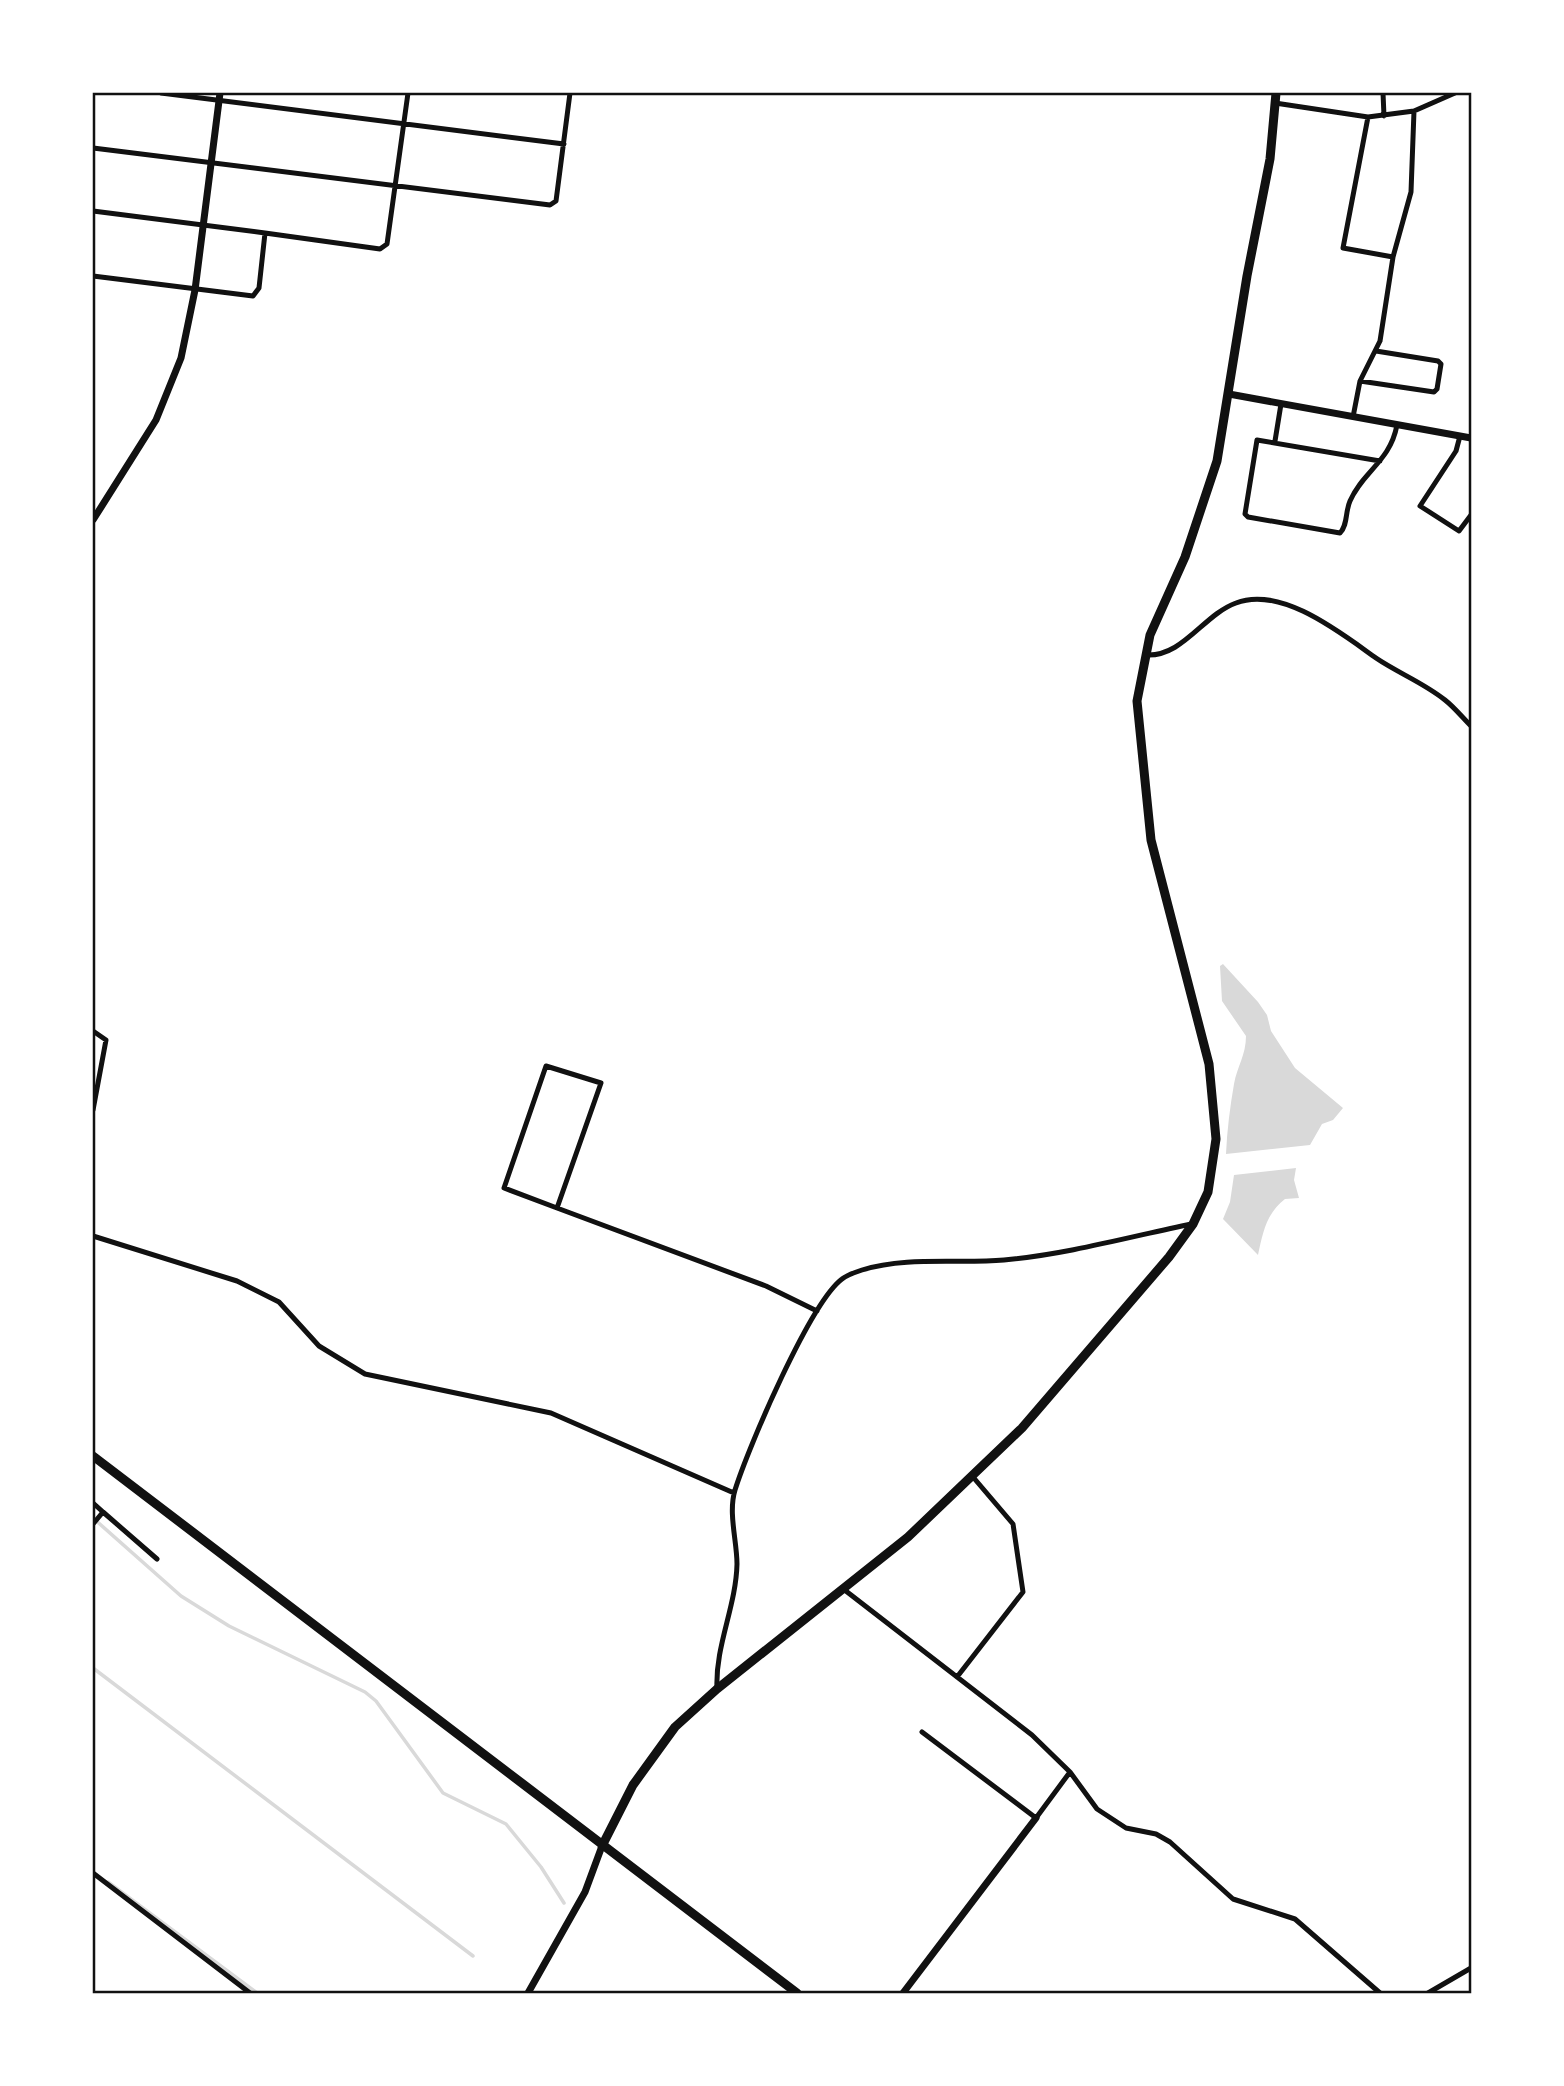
<svg xmlns="http://www.w3.org/2000/svg" width="1564" height="2086" viewBox="0 0 1564 2086" font-family="'Work Sans',sans-serif">
	<rect width="100%" height="100%" fill="#fff"/>
	<path fill="#d9d9d9" d="M1223 964 1258 1002 1267 1015 1271 1031 1295 1068 1343 1108 1333 1120 1322 1124 1310 1145 1226 1154C1227 1130 1230 1107 1234 1084 1237 1067 1246 1055 1246 1036L1222 1001 1220 966Z
		M1296 1168 1294 1180 1299 1198 1285 1199C1266 1214 1263 1232 1258 1255L1223 1219 1230 1202 1234 1175Z"/>
	<g fill="none" stroke-linecap="round" stroke-linejoin="round">
		<path stroke="#d9d9d9" stroke-width="3.5" d="M93 1518 181 1596 229 1626 365 1692 376 1701 443 1793 506 1824 541 1867 564 1903
			M93 1668 473 1956
			M108 1882 257 1993"/>
		<path stroke="#111" stroke-width="5" d="M161 93 564 144
			M1383 93 1384 116
			M1275 103 1368 117 1414 111 1455 93
			M1368 117 1343 248 1393 257 1411 192 1414 111
			M93 148 550 205 556 201 570 93
			M93 211 265 233
			M93 276 253 296 259 288 265 233 380 249 387 244 408 93
			M1360 381 1434 392 1437 389 1441 364 1438 361 1376 351
			M1353 417 1360 381 1380 341 1393 257
			M1460 436 1456 451 1420 506 1459 531 1471 515
			M1275 441 1281 404
			M1380 461 1257 440 1245 514 1248 517 1340 533C1348 525 1345 512 1350 501 1363 471 1390 462 1397 425
			M1146 655C1183 657 1203 615 1236 603 1281 585 1342 634 1376 658 1398 673 1424 683 1445 700 1454 707 1463 718 1471 726
			M93 1031 106 1040 93 1110
			M546 1066 601 1083 557 1208 504 1188Z
			M557 1208 766 1286 817 1311
			M93 1236 237 1281 279 1302 319 1346 365 1374 551 1413 734 1493
			M93 1503 103 1512 93 1524
			M103 1512 157 1559
			M842 1588 1032 1735 1070 1772 1097 1809 1126 1828 1156 1834 1170 1842 1233 1899 1295 1919 1380 1993
			M957 1677 1023 1592 1013 1524 973 1477
			M717 1689C715 1646 736 1607 737 1564 737 1541 728 1513 735 1490 748 1448 810 1303 842 1279 847 1275 856 1272 862 1270 906 1256 959 1264 1004 1260 1068 1254 1129 1237 1191 1224
			M922 1732 1036 1818 1070 1772
			M93 1873 250 1993
			M1428 1993 1471 1968"/>
		<path stroke="#111" stroke-width="7" d="M1229 394 1471 438
			M93 520 156 420 181 358 195 290 220 93
			M528 1993 585 1892 602 1846
			M903 1993 1036 1818"/>
		<path stroke="#111" stroke-width="9" d="M93 1456 797 1993
			M602 1846 633 1785 675 1727 717 1689 908 1537 1022 1428 1169 1257 1193 1224 1208 1192 1216 1139 1209 1064 1151 840 1137 701 1150 635 1185 557 1217 461 1247 276 1270 159 1276 93"/>
	</g>
	<rect width="1564" height="2086" fill="none" stroke="#ffffff" stroke-width="189"/>
	<rect x="94" y="94" width="1376" height="1898" fill="none" stroke="#111" stroke-width="2.5"/>
</svg>
